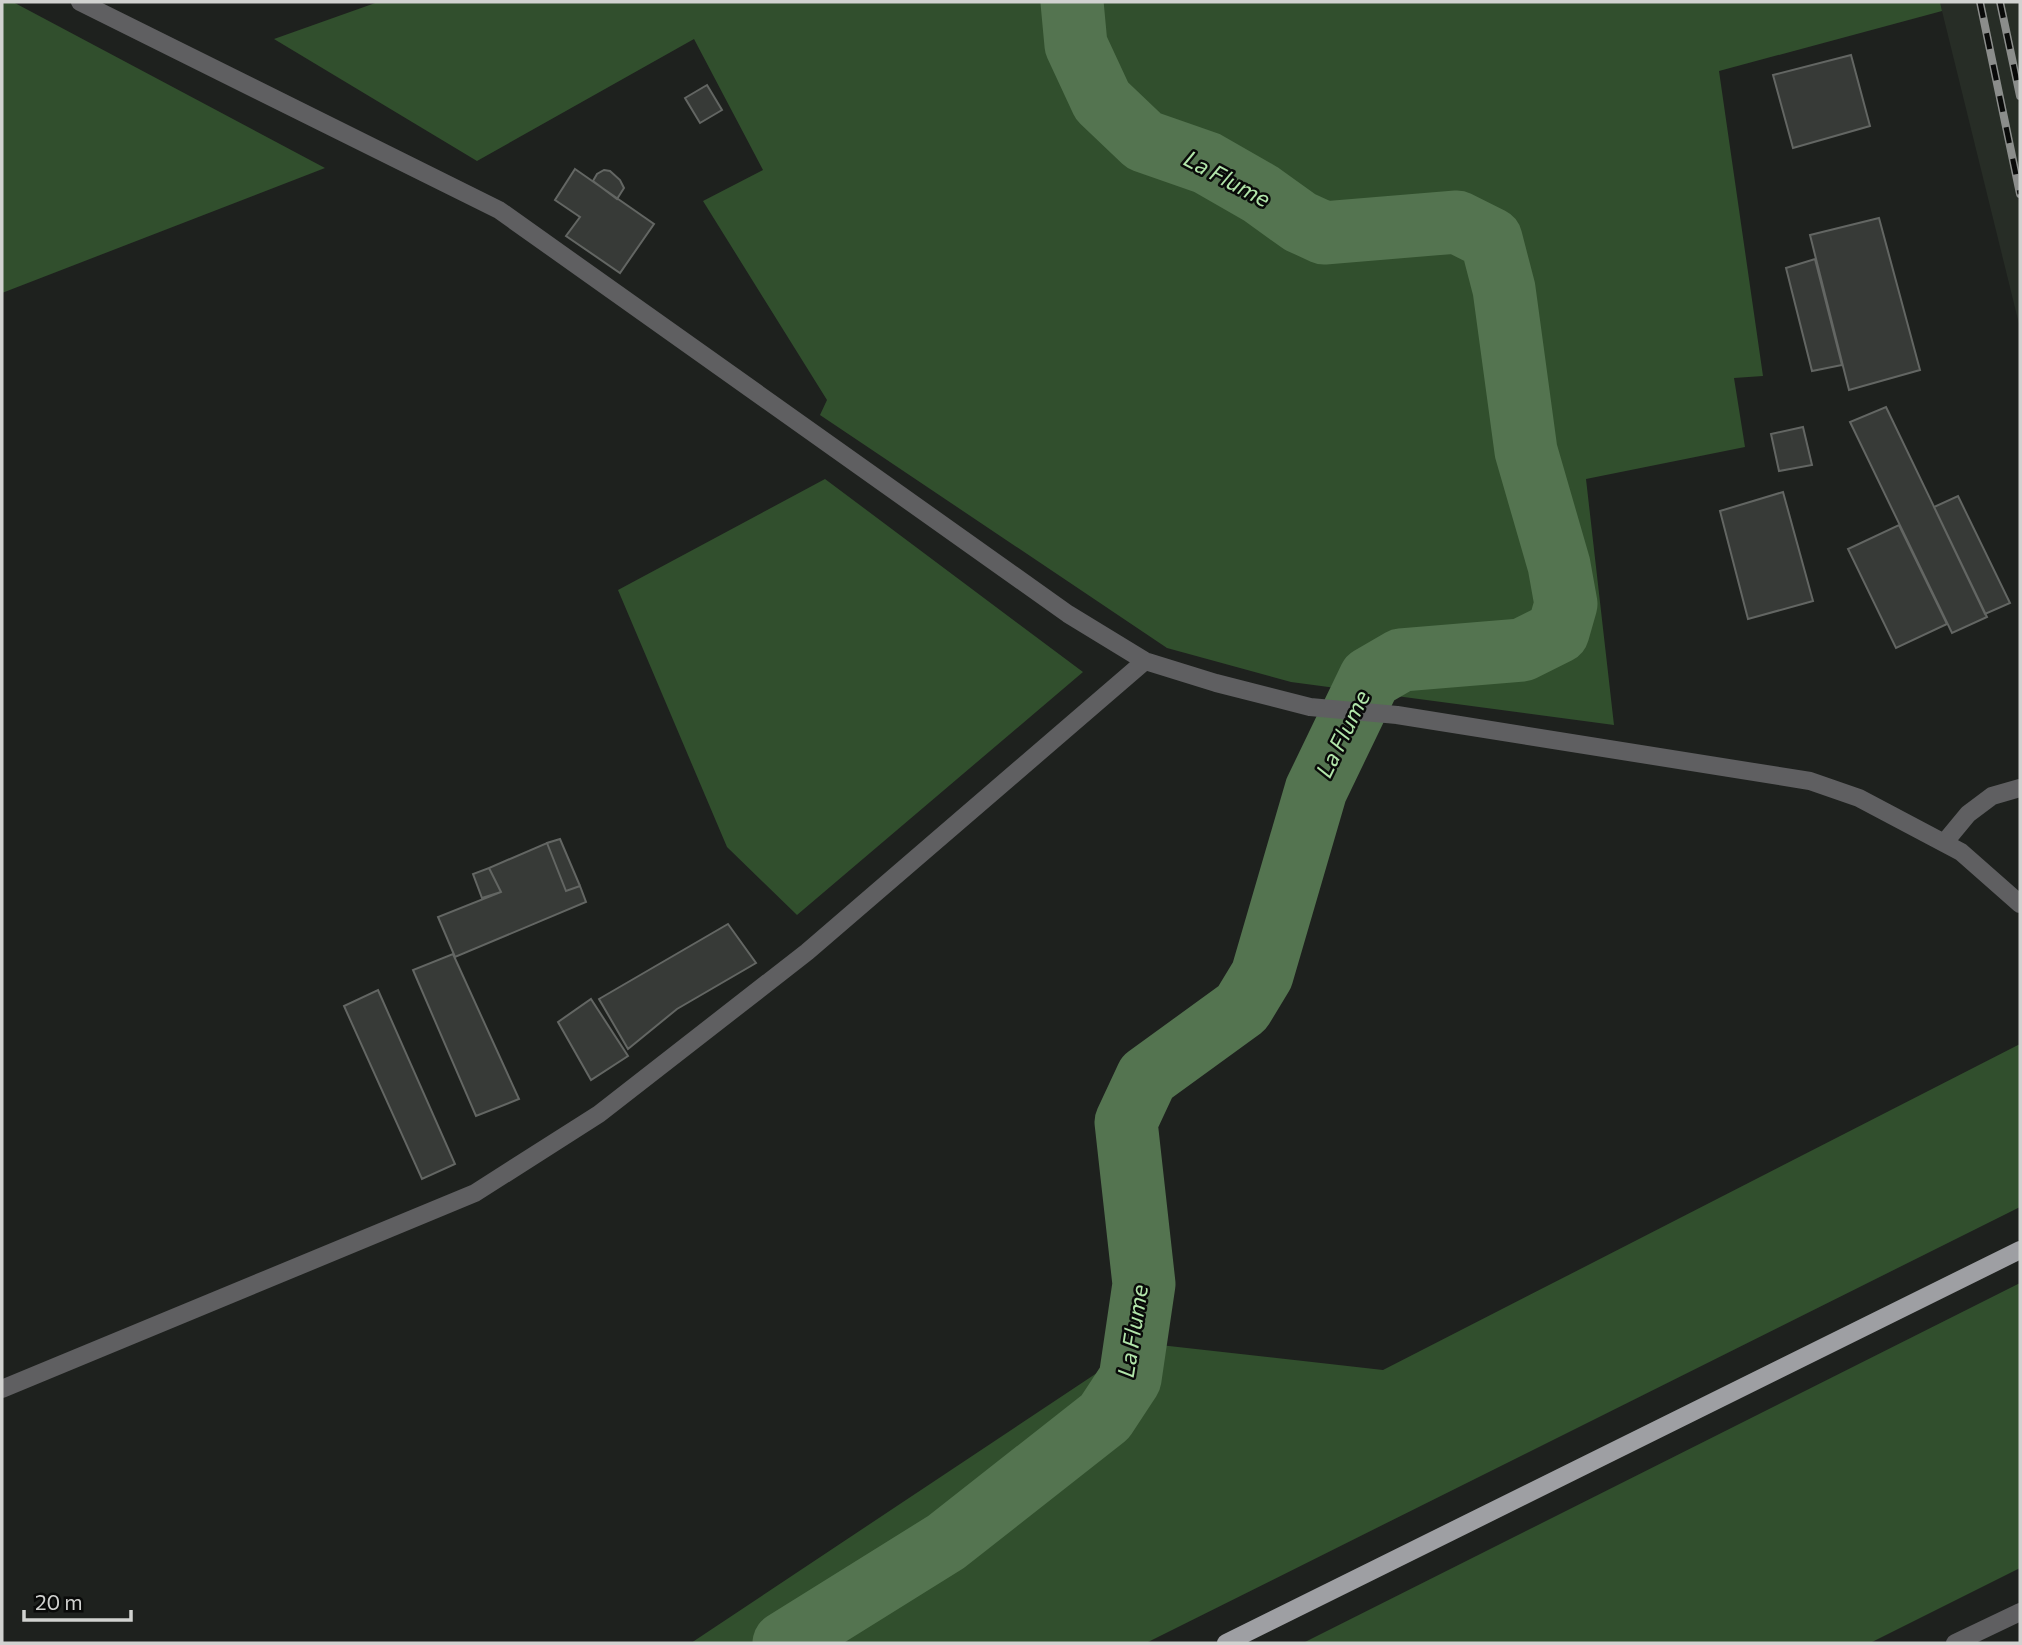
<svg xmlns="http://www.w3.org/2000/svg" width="2022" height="1645" viewBox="0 0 2022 1645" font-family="Commissioner,sans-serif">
	<rect width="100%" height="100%" fill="#1e211e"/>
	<path fill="#272d26" d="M1940 2H2020V328L1942 11Z"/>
	<path fill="#314f2d" d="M2 2H13L325 168 2 293Z
		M378 2H1940L1942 11 1719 71 1763 376 1734 378 1745 447 1586 479 1614 725 1291 682 1167 648 820 415 827 400 703 201 763 170 694 39 477 161 274 39Z
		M825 479 1083 672 797 915 727 847 618 590Z
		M2020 1044V1207L1146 1643H691L1142 1343 1383 1370Z
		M2020 1283V1568L1870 1643H1303Z"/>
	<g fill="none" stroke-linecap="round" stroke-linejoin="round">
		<path stroke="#547450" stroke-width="63" d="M784 1643 946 1542 1105 1417 1130 1379 1144 1284 1126 1122 1147 1077 1242 1008 1262 975 1316 790 1370 678 1401 660 1522 650 1558 632 1566 604 1559 565 1526 451 1504 289 1491 239 1457 222 1324 233 1300 222 1261 194 1207 163 1144 141 1102 101 1076 45 1072 2"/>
	</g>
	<path fill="#373a37" stroke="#636663" stroke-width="2" d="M1851 55 1870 126 1793 148 1773 75Z
		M707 85 722 110 700 123 685 98Z
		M575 169 654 224 620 273 566 236 580 217 555 200Z
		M604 170 610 171 620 180 624 188 617 199 593 181 597 174Z
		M1879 218 1920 370 1849 390 1810 235Z
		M1815 259 1842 365 1812 371 1786 268Z
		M1886 407 1987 617 1952 633 1850 422Z
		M1803 427 1812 465 1779 471 1771 434Z
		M1783 492 1813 601 1748 619 1720 511Z
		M1958 496 2010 603 1985 614 1934 507Z
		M1899 525 1947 624 1896 648 1848 549Z
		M560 839 580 886 566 891 547 843Z
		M547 843 566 891 580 886 586 902 455 957 438 917 501 892 489 868Z
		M489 868 501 892 482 898 473 874Z
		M728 924 756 963 677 1009 628 1049 599 999Z
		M453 954 519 1099 476 1116 413 970Z
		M378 990 455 1164 422 1179 344 1006Z
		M591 999 628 1056 591 1080 558 1022Z"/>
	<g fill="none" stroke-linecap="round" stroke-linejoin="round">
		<path stroke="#5f5f61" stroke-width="18" d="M80 2 499 210 1068 614 1145 661 1216 683 1310 707 1397 715 1810 781 1859 798 1961 852 2020 904
			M1944 843 1968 814 1992 796 2020 788
			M2 1389 475 1193 599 1114 807 952 1145 661
			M1955 1643 2020 1612"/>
		<path stroke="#9e9fa3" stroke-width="18" d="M1226 1643 2020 1250"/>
		<defs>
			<path id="rail" d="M1980 2 2020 194
				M2000 2 2020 96"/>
		</defs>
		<use href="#rail" stroke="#8b8d8b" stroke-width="8"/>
		<use href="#rail" stroke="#090a09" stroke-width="5" stroke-dasharray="16" stroke-linecap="butt"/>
	</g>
	<g text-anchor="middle" stroke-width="5" stroke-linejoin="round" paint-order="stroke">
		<g font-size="23" font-style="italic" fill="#b2e6aa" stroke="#090a09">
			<text transform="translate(1227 179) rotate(28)" y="8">La Flume</text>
			<text transform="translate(1343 734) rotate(-64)" y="8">La Flume</text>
			<text transform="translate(1133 1331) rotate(-81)" y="8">La Flume</text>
		</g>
	</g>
	<rect width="2022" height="1645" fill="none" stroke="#d1d2d0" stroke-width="7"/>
	<path d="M24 1610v10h107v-10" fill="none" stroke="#d1d2d0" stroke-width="3.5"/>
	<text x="35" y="1610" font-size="21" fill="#d1d2d0" stroke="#090a09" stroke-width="5" paint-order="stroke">20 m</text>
</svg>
